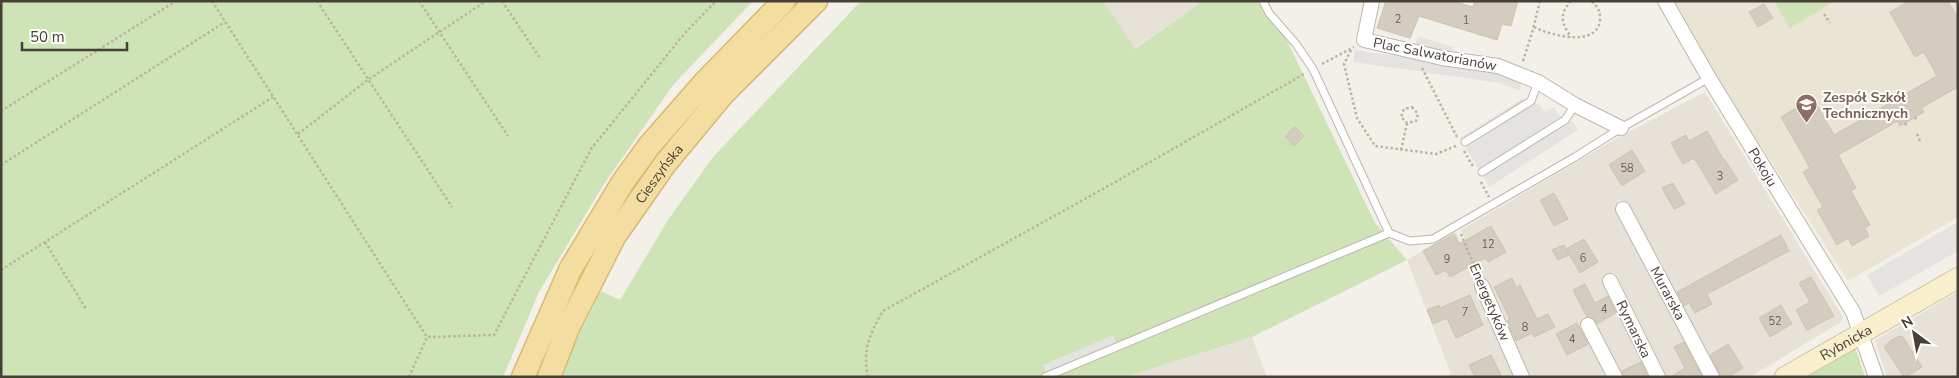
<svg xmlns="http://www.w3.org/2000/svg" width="1959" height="378" viewBox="0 0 1959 378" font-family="'Nunito Sans',sans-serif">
	<rect width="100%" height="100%" fill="#f3f0e9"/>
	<path fill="#e6e2d7" d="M1103 1H1203L1134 49Z
		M1705 92 1843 317 1841 322 1750 377H1715L1628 203 1618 200 1617 212 1709 377H1526L1461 230 1619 137Z
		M1456 231 1516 377H1446L1451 374 1407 260Z
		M1958 292V377H1887L1875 340Z
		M1252 337 1267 377H1125Z"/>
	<path fill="#eae4d4" d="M1673 1H1958V217L1848 281 1698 48Z"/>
	<path fill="#cee3b6" d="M1 1H753L673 85 602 187 539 292 503 377H1Z
		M861 1H1103L1135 49 1203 1H1268L1375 223 1407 260 1252 337 1125 377H558L601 291 620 300 668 220 713 157Z
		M1774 1H1835L1790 28Z
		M1853 341 1865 377H1796Z"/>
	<path fill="#e4e3e0" d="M1418 36 1453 47 1452 54 1415 45Z
		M1355 50 1501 72 1522 79 1520 91 1500 83 1353 62Z
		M1522 99 1540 105 1545 112 1554 107 1559 115 1565 120 1573 122 1578 130 1489 187 1460 138Z
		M1958 222V251L1879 296 1867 275Z
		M1113 335 1118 346 1047 376 1043 365Z"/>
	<path fill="#d3ccbf" stroke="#cdc3b3" d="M1386 1H1452L1473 7 1475 1H1518L1511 26 1502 24 1497 40 1419 16 1410 38 1377 28Z
		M1909 1H1948L1958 18V87L1921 108 1924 112 1900 126 1898 121 1838 155 1856 188 1851 191 1870 225 1865 228 1869 236 1852 246 1848 238 1837 245 1817 210 1823 207 1803 172 1810 168 1781 117 1813 98 1834 135 1937 76 1924 52 1915 57 1890 12Z
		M1764 4 1773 18 1758 27 1749 12Z
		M1295 127 1304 136 1294 146 1285 136Z
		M1707 131 1723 159H1724L1738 180 1716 194 1694 158 1683 164 1671 143 1686 135 1689 141Z
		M1632 150 1645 171 1622 186 1609 165Z
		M1673 183 1685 204 1674 209 1662 188Z
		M1554 193 1568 219 1554 226 1540 200Z
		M1491 226 1506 252 1488 262 1485 258 1450 277 1446 270 1436 275 1423 251 1454 234 1459 244Z
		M1781 235 1789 251 1707 294 1712 304 1695 313 1689 303 1684 306 1677 292Z
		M1584 239 1598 262 1580 273 1566 249Z
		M1564 245 1569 255 1558 260 1552 250Z
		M1811 277 1834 316 1807 330 1796 310 1810 302 1799 283Z
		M1512 278 1516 288 1520 285 1537 319 1548 314 1555 327 1534 337 1532 333 1516 341 1507 321 1510 319 1494 287Z
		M1585 284 1595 303 1608 296 1616 313 1597 324 1593 318 1587 317 1573 290Z
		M1470 295 1483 325 1456 338 1447 318 1433 324 1427 310 1439 305 1440 308Z
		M1781 305 1792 324 1770 337 1759 318Z
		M1577 323 1588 344 1567 355 1556 334Z
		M1900 336 1903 337 1922 367 1906 377H1904L1884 347 1891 340Z
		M1684 342 1702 377H1671L1685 368 1674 347Z
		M1728 344 1743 368 1728 377H1721L1710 355Z
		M1491 355 1502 377H1475L1469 365Z
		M1641 362 1648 377H1624L1622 371Z"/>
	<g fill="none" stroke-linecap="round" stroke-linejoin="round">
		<defs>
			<path id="lane" d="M1263 1 1269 13 1296 44 1313 69 1389 233
				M1465 142 1531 101 1538 82
				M1482 172 1565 120 1575 105
				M1045 377 1389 233 1410 241 1433 239 1575 157 1621 128 1709 78"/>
			<path id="street" d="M1372 1 1364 40 1442 58 1498 66 1538 82 1575 105 1621 128
				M1665 1 1709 78 1853 312 1876 377
				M1623 209 1712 377
				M1610 281 1658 377
				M1482 286 1522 377
				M1588 325 1615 377"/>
			<g id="secondary">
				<path id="s1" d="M1785 377 1958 278"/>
			</g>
			<g id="primary">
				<path d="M523 377 571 268 623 182 649 146 705 82 784 1"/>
				<path id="s2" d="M549 377 568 328 614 237 665 164 723 94 816 1"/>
			</g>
		</defs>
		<use href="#lane" stroke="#bdb7ac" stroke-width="9"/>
		<use href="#street" stroke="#bdb7ac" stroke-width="16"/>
		<use href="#secondary" stroke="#cec29d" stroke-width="22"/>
		<use href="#primary" stroke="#d8ba71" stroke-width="25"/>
		<path stroke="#beb39f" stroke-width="2.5" stroke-dasharray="2.5 2.5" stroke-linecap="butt" d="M212 1 427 337 494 335 591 149 685 33 716 1
			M317 1 452 207
			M419 1 508 136
			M502 1 540 58
			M1571 1C1559 14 1561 23 1571 37
			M1824 14 1830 23
			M1534 27C1549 35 1600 49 1600 18 1600 10 1597 6 1591 1
			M1351 50 1344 64 1357 118 1375 146 1436 154 1456 146
			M1523 61 1532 33 1540 1
			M1322 64 1354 47
			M1422 68 1457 137
			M1895 93 1898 98
			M1412 107 1418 114 1416 121 1407 123 1401 117 1404 109Z
			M1 111 176 1
			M1915 117 1917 121
			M1905 123 1907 127
			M298 134 369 79 486 1
			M1917 134 1920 141
			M1401 150 1407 123
			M1464 151 1474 168
			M1 165 225 22
			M1481 182 1489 197
			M1461 234 1477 273
			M45 242 86 309
			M1 270 273 97
			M409 377 427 337
			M868 377C862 351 870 333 883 311L1101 190 1304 74"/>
		<use href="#lane" stroke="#fff" stroke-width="7"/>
		<use href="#street" stroke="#fff" stroke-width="14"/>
		<use href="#secondary" stroke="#f9efcc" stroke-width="20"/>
		<use href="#primary" stroke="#f4dda0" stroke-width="22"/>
	</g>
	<defs>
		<symbol id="school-pin" viewBox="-11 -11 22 30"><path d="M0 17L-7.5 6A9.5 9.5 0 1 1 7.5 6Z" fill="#8d6e63" stroke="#fff"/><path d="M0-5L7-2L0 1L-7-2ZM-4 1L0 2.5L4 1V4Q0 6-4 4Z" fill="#fff"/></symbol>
	</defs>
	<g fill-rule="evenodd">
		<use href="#school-pin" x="1794" y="92" width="25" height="34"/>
	</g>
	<g text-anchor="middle" stroke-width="4" stroke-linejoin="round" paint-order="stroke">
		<g font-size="11" fill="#69635a">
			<text x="1398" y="23">2</text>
			<text x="1466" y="24">1</text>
			<text x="1627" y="172">58</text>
			<text x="1720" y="180">3</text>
			<text x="1488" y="248">12</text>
			<text x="1583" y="262">6</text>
			<text x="1447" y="263">9</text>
			<text x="1604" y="313">4</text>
			<text x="1465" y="316">7</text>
			<text x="1775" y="325">52</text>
			<text x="1525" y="331">8</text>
			<text x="1572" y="343">4</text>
		</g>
		<g font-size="14" fill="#464038" stroke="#fff">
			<text transform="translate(1435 54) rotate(11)" y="5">Plac Salwatorianów</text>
			<text transform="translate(1763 167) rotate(59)" y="5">Pokoju</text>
			<text dy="5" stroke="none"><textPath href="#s2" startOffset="232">Cieszyńska</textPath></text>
			<text transform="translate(1668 293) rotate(62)" y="5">Murarska</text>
			<text transform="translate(1490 302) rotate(67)" y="5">Energetyków</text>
			<text transform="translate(1634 329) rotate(64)" y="5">Rymarska</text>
			<text dy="5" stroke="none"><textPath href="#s1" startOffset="70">Rybnicka</textPath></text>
		</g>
		<g font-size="14" font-weight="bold" fill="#785e54" stroke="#fff" text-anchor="start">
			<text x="1823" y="102">Zespół Szkół<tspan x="1823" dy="16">Technicznych</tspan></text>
		</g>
	</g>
	<rect width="1959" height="378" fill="none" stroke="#464038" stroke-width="5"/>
	<g transform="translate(1914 333) rotate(328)" stroke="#ffffff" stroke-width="4" paint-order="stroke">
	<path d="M0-4L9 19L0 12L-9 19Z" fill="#464038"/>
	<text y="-8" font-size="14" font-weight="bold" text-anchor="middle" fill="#464038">N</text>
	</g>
	<path d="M22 42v8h105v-8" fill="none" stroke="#464038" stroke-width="2.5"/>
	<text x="30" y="42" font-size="15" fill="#464038" stroke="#ffffff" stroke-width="4" paint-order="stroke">50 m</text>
</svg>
